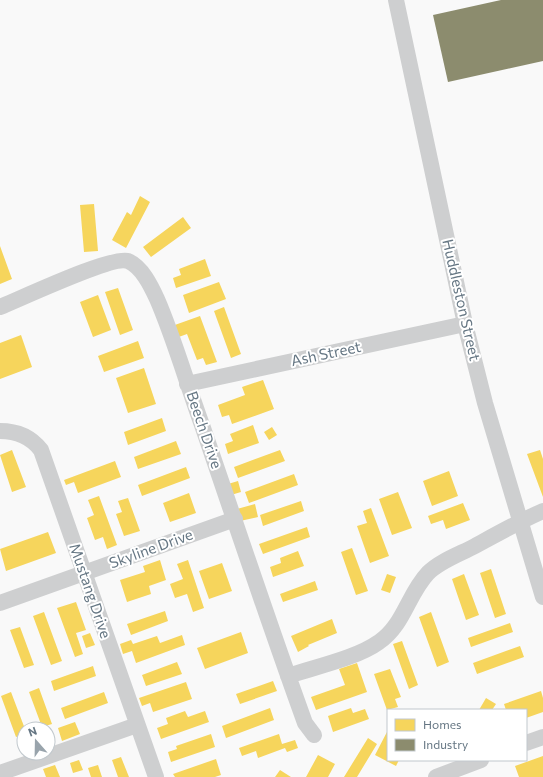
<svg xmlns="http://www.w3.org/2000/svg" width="543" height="777" viewBox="0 0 543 777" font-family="Commissioner,sans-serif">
	<rect width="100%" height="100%" fill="#f9f9f9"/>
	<path fill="#f6d55c" d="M140 196 150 202 126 248 112 240 127 212 131 215Z
		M94 204 98 251 84 252 80 205Z
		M183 217 191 228 151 257 143 247Z
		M0 246 12 279 0 284Z
		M205 259 211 276 176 288 173 278 181 275 179 269Z
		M219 282 226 299 189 313 183 295Z
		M118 288 133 330 120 335 105 292Z
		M98 295 111 330 93 337 80 302Z
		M224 307 241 354 231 358 214 311Z
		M200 316 217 362 206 365 203 358 197 360 187 334 176 338 172 326Z
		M21 335 32 367 0 379V343Z
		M138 341 144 358 104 372 98 356Z
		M144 368 156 404 128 413 116 378Z
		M263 380 274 409 232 424 229 415 222 417 218 405 245 395 242 387Z
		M162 418 166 431 128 445 124 432Z
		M253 425 259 443 228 454 225 444 233 441 230 434Z
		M272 427 277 435 269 440 264 432Z
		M176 441 181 454 138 469 134 457Z
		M12 450 26 487 12 492 0 455Z
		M280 450 285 461 238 478 234 467Z
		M540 450 543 459V497L527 454Z
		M115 461 121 477 78 493 74 482 66 485 64 480Z
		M186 467 190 478 142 496 138 485Z
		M449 471 458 496 432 506 423 481Z
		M294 474 298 485 249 503 245 492Z
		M238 481 241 492 231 495 228 484Z
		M398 492 412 528 392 535 379 499Z
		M189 493 196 513 170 522 163 503Z
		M99 496 117 545 107 549 103 537 95 540 87 518 94 515 88 500Z
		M128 498 140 531 124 536 116 514 122 512 118 501Z
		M301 501 304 511 263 526 260 515Z
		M463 503 470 520 446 529 443 520 431 524 428 516Z
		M255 504 258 517 240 521 237 509Z
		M371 508 389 556 370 563 357 526 367 523 363 511Z
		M307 527 310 537 263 554 259 544Z
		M48 532 56 553 6 571 0 549Z
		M352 548 368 591 356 595 341 552Z
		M298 551 304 566 273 577 270 567 281 563 280 558Z
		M160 560 166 580 149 586 151 594 127 602 120 580 145 572 143 566Z
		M188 560 204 608 193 612 187 594 175 598 170 584 183 579 177 564Z
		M222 563 232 591 209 599 199 571Z
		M491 569 506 614 495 618 480 573Z
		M387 574 396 577 390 593 381 590Z
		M464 574 479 615 466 620 452 579Z
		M315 581 318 590 283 602 280 594Z
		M76 602 86 630 76 633 83 654 75 657 57 608Z
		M165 611 168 621 131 635 127 624Z
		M44 612 62 661 51 665 33 616Z
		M431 612 449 662 437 667 419 617Z
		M332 619 337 633 308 645 309 646 298 652 291 636Z
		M510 623 513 632 471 647 468 638Z
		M20 627 34 665 24 668 10 630Z
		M241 632 248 653 205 669 197 648Z
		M90 633 95 645 86 648 82 636Z
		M182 635 185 645 136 663 132 651 123 654 120 644 131 640 133 644 157 636 160 643Z
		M402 641 418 685 409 689 393 644Z
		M520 646 524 657 477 674 473 663Z
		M177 662 182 674 146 686 142 675Z
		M357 663 367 692 316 710 311 697 345 685 339 669Z
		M93 666 96 676 54 691 51 681Z
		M390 669 401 697 395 699 398 707 387 710 374 674Z
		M273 681 277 691 240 704 236 694Z
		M186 682 192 699 153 712 150 703 142 706 139 698Z
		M39 688 52 724 42 727 29 692Z
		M541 691 543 698V712L526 718V710H506L504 704Z
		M11 692 25 729 24 734 16 737 1 696Z
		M104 692 108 703 65 719 61 708Z
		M486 698 496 704 492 710H479Z
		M270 708 274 720 226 738 222 726Z
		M351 708 353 713 365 709 369 719 333 732 328 716Z
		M185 711 188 717 205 711 209 722 161 739 157 728 168 724 166 718Z
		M75 722 80 734 62 741 58 728Z
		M388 730V760H399L396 766 375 755Z
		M211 734 215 747 171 762 168 752 177 749 176 746Z
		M279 734 282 744 295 740 298 748 287 752 285 748 258 758 256 751 242 756 239 748Z
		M368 738 377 744 357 777H344Z
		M318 755 335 764 328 777H306Z
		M543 756V777H519L515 766Z
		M121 757 129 777H118L112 760Z
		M216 759 221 775 215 777H175L173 774Z
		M79 760 83 770 73 773 70 763Z
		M55 765 60 777H46L43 769Z
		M98 765 102 777H91L88 768Z
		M280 770 291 777H275Z"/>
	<path fill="#8c8c6e" d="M501 0H543V61L448 82 433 15Z"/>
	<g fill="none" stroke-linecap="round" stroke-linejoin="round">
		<path stroke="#cecfd0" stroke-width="16" d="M396 0 465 324 485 403 543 597
			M0 307C20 299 113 255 128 261 142 267 151 286 157 299 174 338 187 384 202 425 236 524 269 624 305 723L314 735
			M187 384 465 324
			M0 431C16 431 31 437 41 450L156 777
			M0 603 235 519
			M288 676C315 667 357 658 379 642 404 625 408 594 428 573 440 561 460 554 475 546 497 534 520 521 543 511
			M526 743 543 737
			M0 773 137 725
			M436 777 481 760"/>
	</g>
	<g text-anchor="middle" stroke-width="4" stroke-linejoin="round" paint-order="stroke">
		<g font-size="15" fill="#657683" stroke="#fff">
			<text transform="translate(461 300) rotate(77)" y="5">Huddleston Street</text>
			<text transform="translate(326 354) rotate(-12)" y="5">Ash Street</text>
			<text transform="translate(204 430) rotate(71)" y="5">Beech Drive</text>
			<text transform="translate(151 549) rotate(-20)" y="5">Skyline Drive</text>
			<text transform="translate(90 591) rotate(71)" y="5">Mustang Drive</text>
		</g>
	</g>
	<rect x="387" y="709" width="140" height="52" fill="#ffffff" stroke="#c1c8cd"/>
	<rect x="395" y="719" width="20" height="12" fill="#f6d55c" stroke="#c1c8cd"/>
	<text x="423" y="729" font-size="12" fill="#657683">Homes</text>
	<rect x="395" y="739" width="20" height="12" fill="#8c8c6e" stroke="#c1c8cd"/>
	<text x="423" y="749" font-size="12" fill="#657683">Industry</text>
	<g transform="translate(36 741) rotate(340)"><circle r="19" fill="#ffffff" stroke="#c1c8cd"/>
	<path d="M0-3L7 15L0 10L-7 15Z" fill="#99a4ac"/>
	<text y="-6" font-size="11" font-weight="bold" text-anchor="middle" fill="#657683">N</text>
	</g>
</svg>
